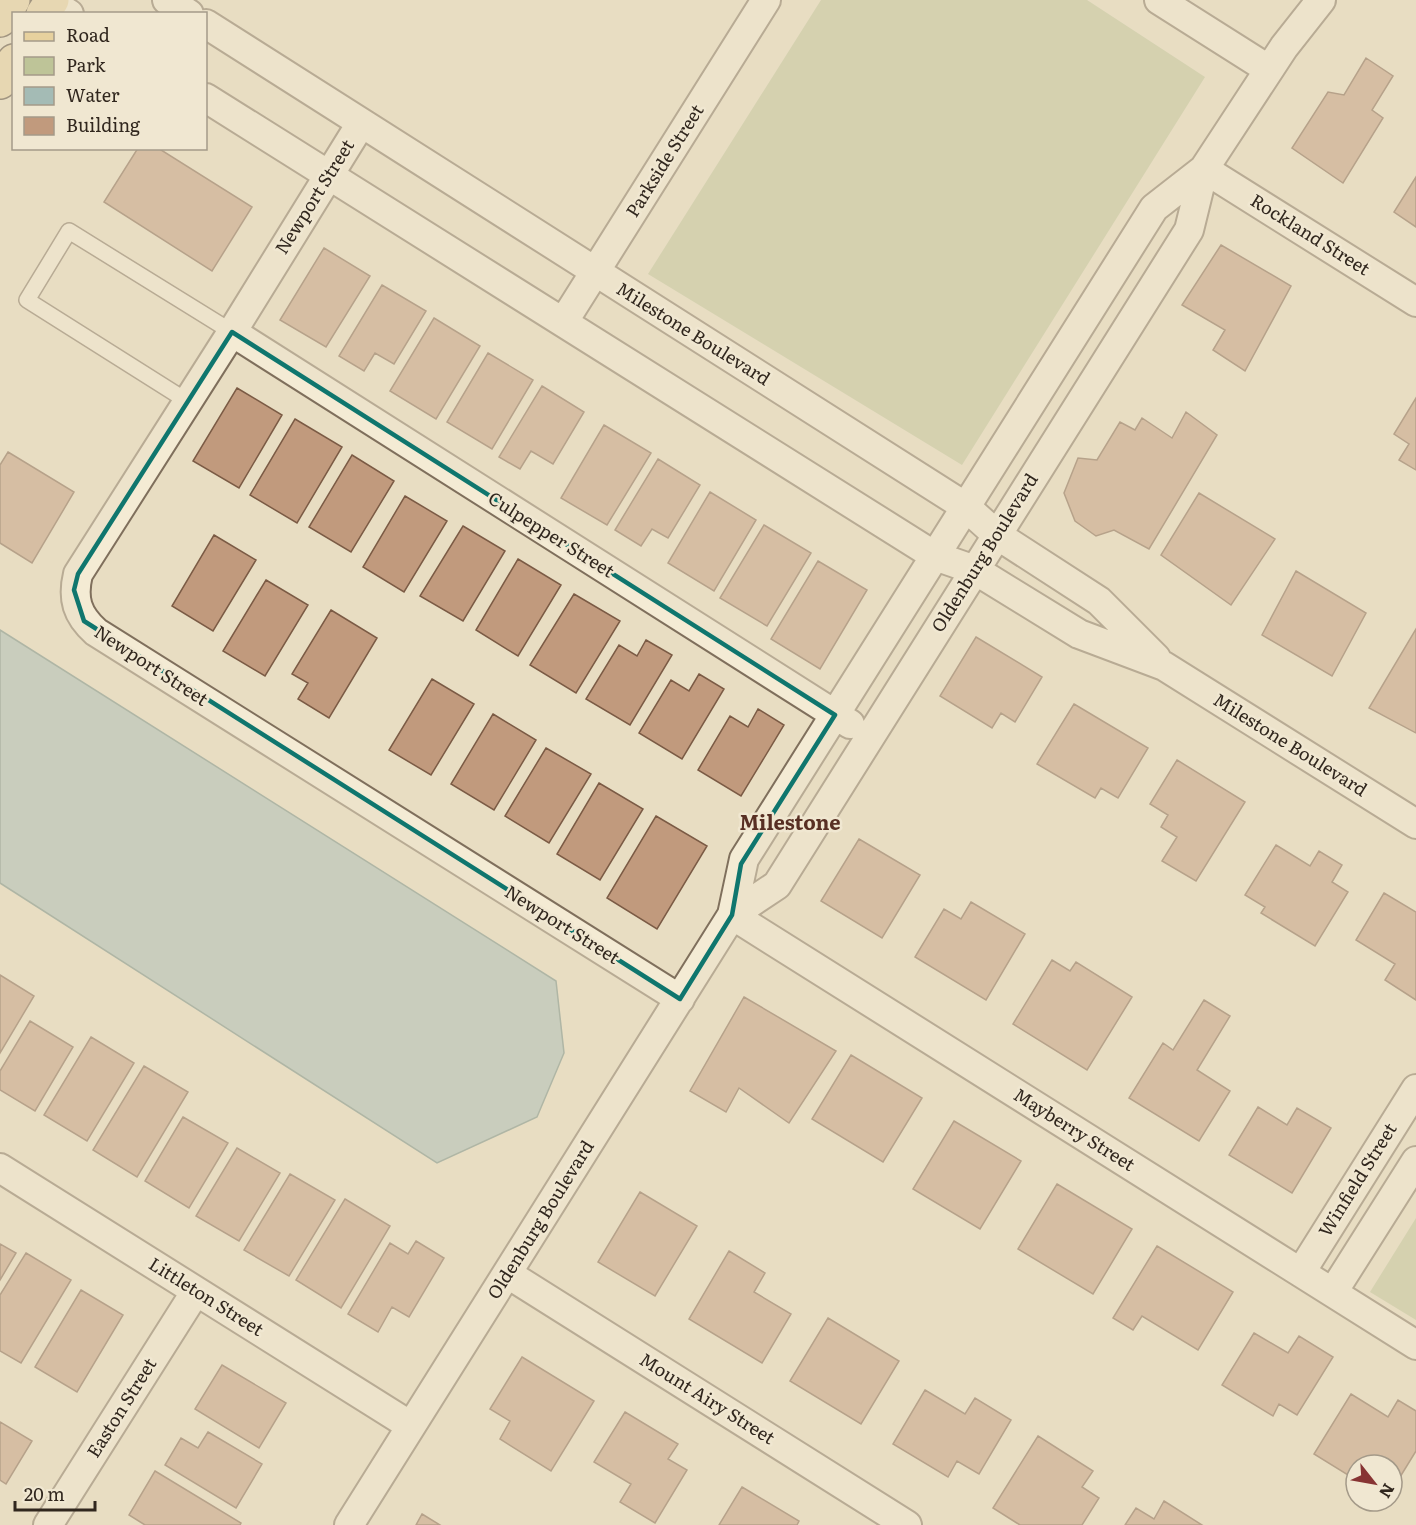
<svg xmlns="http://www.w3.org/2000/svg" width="1416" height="1525" viewBox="0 0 1416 1525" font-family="Literata,serif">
	<rect width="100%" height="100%" fill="#e8ddc2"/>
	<path fill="#bec498" d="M821 0H1087L1205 77 962 465 648 274Z
		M1416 1218V1320L1370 1292Z"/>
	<path fill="#a4bbb5" stroke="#6c8781" stroke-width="1.5" d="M0 630 556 981 564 1053 537 1117 437 1163 0 883Z"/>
	<path fill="#c19a7d" stroke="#7b5b45" stroke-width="1.5" d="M1366 58 1393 76 1372 110 1383 118 1343 183 1292 148 1328 92 1344 95Z
		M138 148H158L252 207 212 271 104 202Z
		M1416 177V227L1394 212Z
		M1221 245 1291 286 1245 371 1213 350 1225 330 1182 305Z
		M324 248 370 276 326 347 280 320Z
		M382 285 426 311 394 364 375 353 364 371 339 356Z
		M434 318 480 346 436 419 390 391Z
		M488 353 533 380 492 449 447 422Z
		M542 386 584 412 553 464 531 451 520 469 499 457Z
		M237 388 282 415 239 488 193 461Z
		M1416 398V470L1399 460 1409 444 1394 434Z
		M1186 412 1217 435 1149 549 1114 530 1096 536 1075 521 1064 493 1078 458 1097 460 1120 422 1135 430 1142 418 1172 438Z
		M295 419 342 447 297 523 250 495Z
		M604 425 651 453 607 525 561 498Z
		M8 452 74 492 32 563 0 543V465Z
		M352 455 394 481 351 552 309 527Z
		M658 459 700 485 668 538 652 529 641 546 615 530Z
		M710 492 756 520 714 591 668 563Z
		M1199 493 1275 539 1231 605 1161 555Z
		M405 496 447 521 404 592 363 567Z
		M764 525 811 553 767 626 720 598Z
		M463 526 505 551 463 621 420 596Z
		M214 535 256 560 213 631 172 606Z
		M518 559 561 585 518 656 476 630Z
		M818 561 867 590 820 669 771 639Z
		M1296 571 1366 613 1332 676 1262 635Z
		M266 580 308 605 265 676 223 651Z
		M574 594 620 621 576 693 530 665Z
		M331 610 377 638 329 718 298 699 308 683 292 674Z
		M1416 629V733L1369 708Z
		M976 637 1042 677 1015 722 1001 713 992 728 940 696Z
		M646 640 672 655 630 725 586 699 619 645 637 656Z
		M699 674 724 689 682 759 639 733 671 680 689 691Z
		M432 679 474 704 431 775 389 750Z
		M1074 704 1148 748 1118 798 1101 788 1095 798 1037 764Z
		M758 709 784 725 741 796 698 770 730 716 748 727Z
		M493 714 536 740 494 810 451 784Z
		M546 748 591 774 549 843 505 816Z
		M1177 760 1245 802 1196 881 1162 861 1177 837 1161 827 1168 815 1150 804Z
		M599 783 643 809 600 880 557 854Z
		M656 816 707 846 657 929 607 898Z
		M859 839 920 875 882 938 821 901Z
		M1276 845 1310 866 1319 851 1342 865 1332 882 1348 892 1315 946 1261 913 1265 907 1245 895Z
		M1384 893 1416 912V1000L1385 980 1395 964 1356 940Z
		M971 902 1025 934 986 1000 915 957 944 909 961 919Z
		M1052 960 1070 971 1076 962 1132 997 1087 1070 1013 1024Z
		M0 975 34 996 0 1053Z
		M744 997 836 1051 789 1123 739 1088 726 1112 690 1091Z
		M1204 1000 1230 1016 1197 1070 1230 1091 1199 1141 1129 1098 1163 1043 1173 1050Z
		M30 1021 73 1047 35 1111 0 1090V1071Z
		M91 1037 134 1063 87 1141 44 1115Z
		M851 1055 922 1098 883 1162 812 1119Z
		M144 1066 188 1092 137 1177 93 1150Z
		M1258 1107 1287 1125 1297 1108 1331 1128 1292 1193 1229 1155Z
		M183 1117 228 1143 189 1208 145 1181Z
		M954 1121 1021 1161 980 1229 913 1189Z
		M237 1148 280 1173 239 1241 196 1216Z
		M290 1174 335 1200 289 1276 244 1250Z
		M1057 1184 1132 1229 1093 1294 1018 1249Z
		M640 1192 697 1226 655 1296 598 1262Z
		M345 1199 390 1226 341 1308 296 1280Z
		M416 1241 444 1258 409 1317 392 1307 378 1332 348 1314 390 1243 408 1254Z
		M0 1244 16 1253 0 1280Z
		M1157 1246 1233 1292 1198 1350 1142 1316 1133 1330 1113 1318Z
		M729 1251 765 1273 754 1292 791 1314 762 1363 689 1319Z
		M26 1253 71 1280 21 1363 0 1351V1295Z
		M81 1290 123 1315 77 1392 35 1367Z
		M828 1318 899 1361 861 1424 790 1381Z
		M1254 1333 1288 1353 1299 1336 1333 1357 1297 1415 1279 1404 1273 1416 1222 1385Z
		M522 1357 594 1401 551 1471 500 1439 510 1421 490 1409Z
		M222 1365 286 1403 259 1448 195 1409Z
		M925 1390 965 1414 975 1398 1011 1420 979 1474 957 1461 948 1477 893 1444Z
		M1351 1394 1388 1417 1398 1400 1416 1411V1451L1392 1490V1465H1356V1480L1314 1454Z
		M625 1412 678 1444 668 1459 687 1470 655 1523 620 1502 631 1484 594 1462Z
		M0 1422 32 1441 6 1484 0 1480Z
		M208 1432 262 1464 236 1508 165 1465 181 1438 198 1448Z
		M1038 1436 1093 1471 1082 1487 1099 1498 1082 1525H1020L993 1508Z
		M155 1471 241 1523 240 1525H145L129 1515Z
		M742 1487 799 1521 797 1525H719Z
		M1164 1501 1202 1525H1125L1136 1508 1154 1519Z
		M422 1514 440 1525H416Z"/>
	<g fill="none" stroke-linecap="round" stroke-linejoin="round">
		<defs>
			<path id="service" d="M187 401 27 300 69 231 232 332"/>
			<path id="minor" d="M167 0 189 14
				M1159 0 1268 69
				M51 2 69 14
				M206 24 966 507 997 535 1099 601 1156 658
				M206 98 935 556 975 570 1079 634 1164 666 1416 824
				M360 125 232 332 78 574C72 599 77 615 96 632L680 999
				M1204 169 1416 302
				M564 321 766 0
				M232 332 850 724
				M732 915 777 885 1189 230 1204 169 1284 47 1321 0
				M732 915 1416 1345
				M0 1168 411 1426
				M1301 1272 1416 1089
				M508 1274 907 1525
				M1333 1292 1416 1161
				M48 1525 196 1291
				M349 1525 732 915 744 859 1154 208 1204 169"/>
			<path id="primary" d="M43 14 52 0
				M0 20 13 0
				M0 82 14 61"/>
		</defs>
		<use href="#service" stroke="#7f6f5c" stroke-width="18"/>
		<use href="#minor" stroke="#7f6f5c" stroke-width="32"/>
		<use href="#primary" stroke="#4d3e30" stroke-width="36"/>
		<use href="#service" stroke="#f4ebd4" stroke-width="15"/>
		<use href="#minor" stroke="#f4ebd4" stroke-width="28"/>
		<use href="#primary" stroke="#e7d19e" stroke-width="33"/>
	</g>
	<path d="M0 0H1416V1525H0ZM232 332 835 715 741 864 732 915 680 999 84 621 74 590 78 574Z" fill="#e8ddc2" fill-opacity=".55" fill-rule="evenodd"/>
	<path fill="none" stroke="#0f766e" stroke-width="4.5" stroke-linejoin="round" d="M232 332 835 715 741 864 732 915 680 999 84 621 74 590 78 574Z"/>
	<g text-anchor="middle" stroke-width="5" stroke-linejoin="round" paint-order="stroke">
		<g font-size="18" fill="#31271e" stroke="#f0e7d1">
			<text transform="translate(665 161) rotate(-58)" y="6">Parkside Street</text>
			<text transform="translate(315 197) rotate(-58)" y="6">Newport Street</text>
			<text transform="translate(1310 235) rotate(32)" y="6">Rockland Street</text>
			<text transform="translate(693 334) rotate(32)" y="6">Milestone Boulevard</text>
			<text transform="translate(551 535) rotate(32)" y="6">Culpepper Street</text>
			<text transform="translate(985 553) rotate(-58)" y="6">Oldenburg Boulevard</text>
			<text transform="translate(151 666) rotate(33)" y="6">Newport Street</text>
			<text transform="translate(1290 745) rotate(32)" y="6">Milestone Boulevard</text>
			<text transform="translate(562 925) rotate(32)" y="6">Newport Street</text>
			<text transform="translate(1074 1130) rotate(32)" y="6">Mayberry Street</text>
			<text transform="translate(1358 1180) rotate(-58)" y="6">Winfield Street</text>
			<text transform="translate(541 1220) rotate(-58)" y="6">Oldenburg Boulevard</text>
			<text transform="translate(206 1297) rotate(32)" y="6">Littleton Street</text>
			<text transform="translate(707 1399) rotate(32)" y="6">Mount Airy Street</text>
			<text transform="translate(122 1408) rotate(-58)" y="6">Easton Street</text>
		</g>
		<g font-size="20" font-weight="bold" fill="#582f23" stroke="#f0e7d1">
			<text x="790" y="830">Milestone</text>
		</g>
	</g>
	<rect x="12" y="12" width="195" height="138" fill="#f0e7d1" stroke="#a49a89" stroke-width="1.5"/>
	<rect x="24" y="32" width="30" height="9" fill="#e7d19e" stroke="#a49a89" stroke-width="1.5"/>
	<text x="66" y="42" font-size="18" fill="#31271e">Road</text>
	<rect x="24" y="57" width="30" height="18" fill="#bec498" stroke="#a49a89" stroke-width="1.5"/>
	<text x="66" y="72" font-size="18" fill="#31271e">Park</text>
	<rect x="24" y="87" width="30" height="18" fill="#a4bbb5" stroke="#a49a89" stroke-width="1.5"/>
	<text x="66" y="102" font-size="18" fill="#31271e">Water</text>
	<rect x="24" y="117" width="30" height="18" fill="#c19a7d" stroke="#a49a89" stroke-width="1.5"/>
	<text x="66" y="132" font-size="18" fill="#31271e">Building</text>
	<g transform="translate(1374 1483) rotate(121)"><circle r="28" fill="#f0e7d1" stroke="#a49a89" stroke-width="1.5"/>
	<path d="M0-4.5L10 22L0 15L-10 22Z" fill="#873433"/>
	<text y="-9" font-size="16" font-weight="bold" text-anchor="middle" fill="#31271e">N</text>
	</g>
	<path d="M15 1501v9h80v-9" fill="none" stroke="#31271e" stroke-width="3"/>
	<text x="24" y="1501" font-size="18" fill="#31271e" stroke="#f0e7d1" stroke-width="4.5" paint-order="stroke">20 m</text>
</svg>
